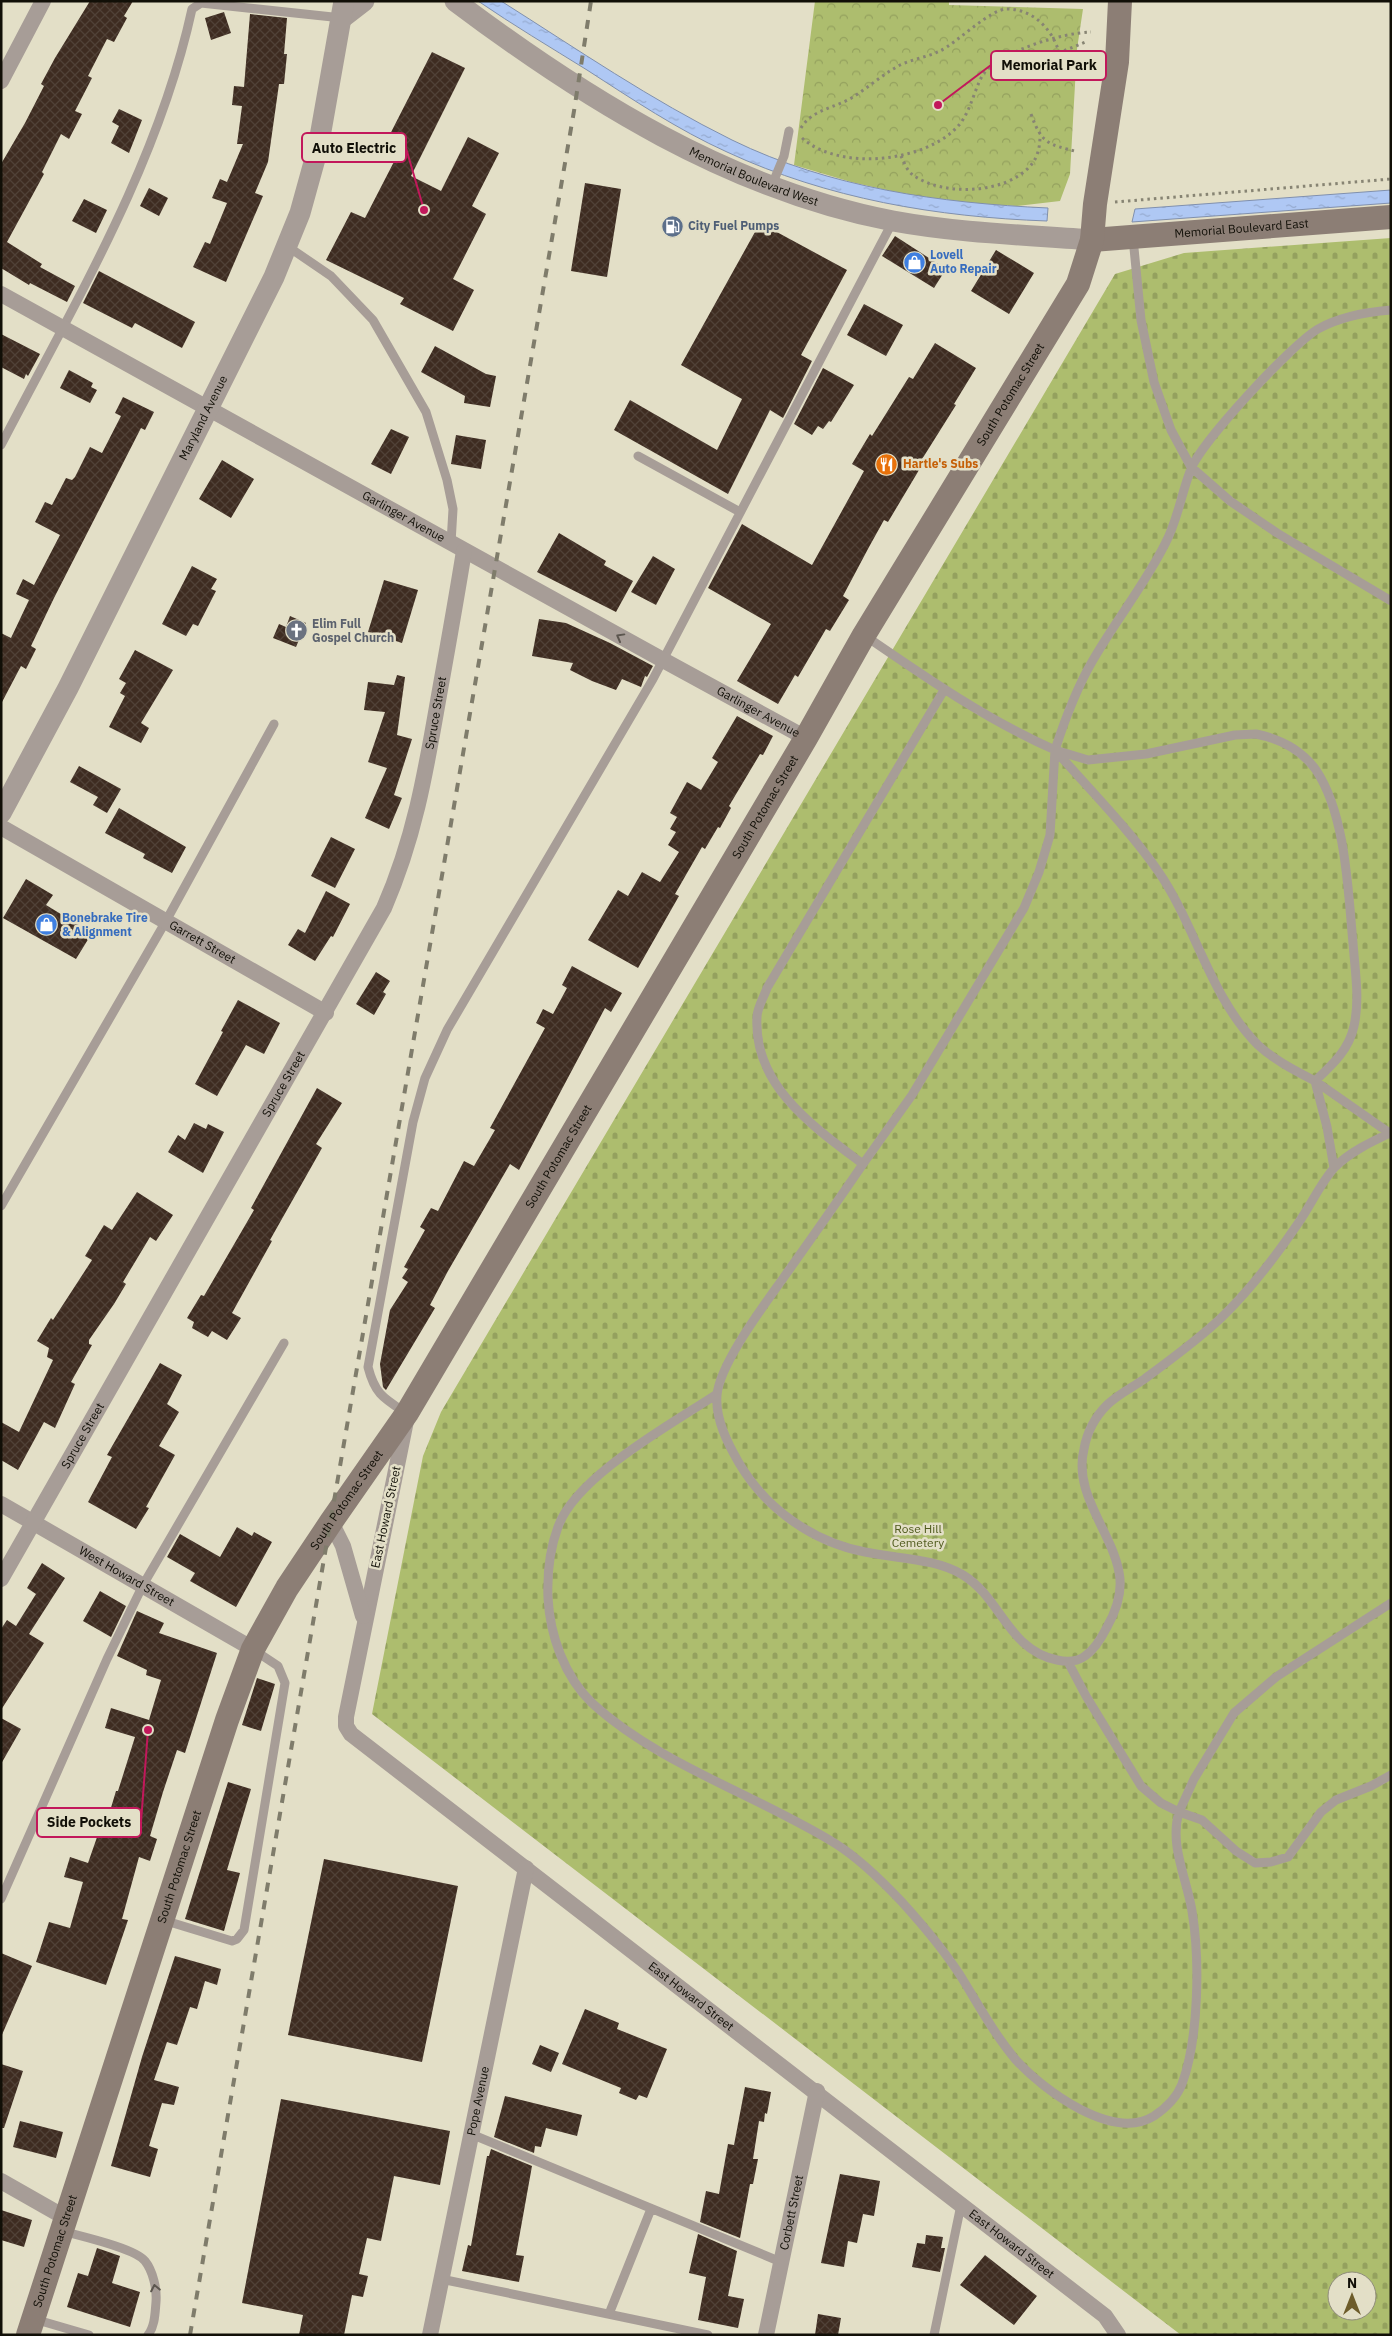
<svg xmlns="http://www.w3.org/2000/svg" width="1392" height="2336" viewBox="0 0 1392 2336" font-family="'IBM Plex Sans',sans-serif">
	<defs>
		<pattern id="cemetery-stones" width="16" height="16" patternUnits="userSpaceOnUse" patternTransform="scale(1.25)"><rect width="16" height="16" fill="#adbd6e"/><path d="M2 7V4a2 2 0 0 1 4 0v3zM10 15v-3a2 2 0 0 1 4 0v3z" fill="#94a15e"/></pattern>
		<pattern id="park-crowns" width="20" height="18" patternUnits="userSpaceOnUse" patternTransform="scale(1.25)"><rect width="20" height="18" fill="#adbd6e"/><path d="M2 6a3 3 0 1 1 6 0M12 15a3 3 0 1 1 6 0" fill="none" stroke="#94a15e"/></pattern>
		<pattern id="water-ripples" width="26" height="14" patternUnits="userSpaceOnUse" patternTransform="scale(1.25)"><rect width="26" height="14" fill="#afc8f4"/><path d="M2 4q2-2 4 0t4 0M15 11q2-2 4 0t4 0" fill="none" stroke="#96abd0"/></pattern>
		<pattern id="building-cross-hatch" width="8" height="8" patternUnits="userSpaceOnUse" patternTransform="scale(1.25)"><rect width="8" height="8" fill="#3e2c21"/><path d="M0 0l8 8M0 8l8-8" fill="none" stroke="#504137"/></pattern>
	</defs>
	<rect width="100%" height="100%" fill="#e3dfc7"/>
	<path fill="url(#cemetery-stones)" fill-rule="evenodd" d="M1391 238V2335H1181L372 1714 423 1456 441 1412 1115 274 1184 253ZM1337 2281H1367V2311H1337Z"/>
	<path fill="url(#park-crowns)" d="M815 1H949V5L1083 9 1077 49 1070 174 1060 201 1017 206 979 204 908 195 851 182 794 165Z"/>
	<path fill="url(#water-ripples)" stroke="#8090ad" d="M478 1H501C577 49 651 100 732 140 830 188 940 203 1048 208L1047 221C937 217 828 199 727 152 678 130 632 99 587 70 550 47 513 25 478 1Z
		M1391 190V203L1132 222 1135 209Z"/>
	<path fill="url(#building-cross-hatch)" d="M90 1H133L124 16 127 18 114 42 107 39 88 76 92 78 75 111 82 114 69 139 61 134 42 172 44 174 7 242 42 264 40 267 75 286 67 302 30 283 29 285 1 268V164L25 123 44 86 41 84 55 58Z
		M224 12 231 33 211 40 205 18Z
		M250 14 287 18 284 54H287L284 84H279L268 162 255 193 263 196 226 282 193 267 205 242 210 244 227 203 212 198 220 179 227 182 243 144H237L242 106 232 105 234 86 244 87Z
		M432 52 465 68 411 176 441 191 468 137 499 153 472 206 486 214 453 279 474 290 453 331 400 304 404 298 326 260 351 212 365 218 399 152 385 144Z
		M119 109 142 120 129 153 111 143 119 126 112 122Z
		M585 183 621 189 607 277 571 271Z
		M149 188 168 198 159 216 140 206Z
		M84 199 107 210 96 233 72 221Z
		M760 223 847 270 801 355 812 361 783 418 770 410 728 494 614 430 630 400 717 450 742 399 681 365Z
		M895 236 946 269 934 288 882 256Z
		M996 250 1034 273 1009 314 971 291Z
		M99 271 195 322 182 348 135 323 132 328 83 303Z
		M864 304 903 325 886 356 847 335Z
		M1 334 40 354 28 376 26 374 24 379 1 367Z
		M935 343 976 368 954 404 956 405 919 464 922 465 888 522 884 520 869 547 843 596 849 600 830 631 826 629 798 677 795 675 778 704 737 681 771 624 708 588 742 524 812 565 864 471 852 464 870 434 872 436 909 377 913 379Z
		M435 346 486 374 496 376 490 407 464 403 465 396 421 372Z
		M823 368 854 385 831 422 829 421 823 429 818 426 812 435 794 424Z
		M69 370 93 383 91 387 97 390 90 403 60 388Z
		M123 397 154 412 145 430 141 428 54 598 31 646 36 649 26 669 21 666 1 704V633L11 638 29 600 16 594 23 579 34 585 60 535 35 522 45 502 52 505 66 478 72 480 75 477 90 447 102 453 121 416 115 413Z
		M391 429 409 437 391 474 371 464Z
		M456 435 486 440 481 469 451 464Z
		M222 460 254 479 231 518 199 499Z
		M559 533 606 561 604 565 633 581 616 612 537 572Z
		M653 556 675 569 656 605 631 592Z
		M192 566 217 579 211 589 216 591 198 626 193 624 186 636 162 624Z
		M384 580 418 590 402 643 368 632Z
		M290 616 306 623 296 647 273 638 279 624 286 627Z
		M539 619 566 623 610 643 653 666 647 677 645 676 641 687 622 679 616 690 592 681 570 670 573 663 532 656Z
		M135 650 173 670 141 723 149 728 141 743 109 727 125 696 120 693 126 683 119 679Z
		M397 675 405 677 397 735 412 739 394 795 402 798 389 829 365 818 387 768 368 762 385 712 364 710 368 682 394 685Z
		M737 716 773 736 763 755 760 754 729 806 731 808 720 828 718 827 705 849 702 847 675 894 679 896 638 968 588 940 618 890 628 896 642 872 660 882 679 852 668 845 676 832 670 829 677 817 670 813 687 782 701 790 718 762 712 758Z
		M79 766 121 789 107 813 93 805 98 797 70 782Z
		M119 808 186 847 172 873 143 858 145 854 105 833Z
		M331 837 355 849 335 888 311 876Z
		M26 879 53 895 46 905 92 933 76 959 3 918Z
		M326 891 350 904 333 937 331 936 315 961 288 945 298 929 305 933Z
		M572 966 622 993 611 1012 605 1008 519 1170 510 1164 448 1271 430 1305 435 1308 386 1390 383 1387 380 1364 390 1310 408 1282 402 1278 408 1269 404 1267 425 1230 420 1227 431 1208 438 1211 464 1161 474 1166 495 1130 490 1128 545 1028 536 1023 543 1009 553 1014 567 988 562 985Z
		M376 972 390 981 383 992 386 994 374 1015 356 1004Z
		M238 1000 280 1023 264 1054 246 1045 217 1096 195 1084 223 1032 221 1031Z
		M317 1088 342 1103 316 1144 322 1148 270 1240 272 1241 232 1313 241 1318 227 1340 212 1331 208 1337 192 1328 194 1322 187 1318 201 1295 204 1296 254 1210 251 1208Z
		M194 1123 206 1129 208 1124 224 1132 203 1173 168 1152 178 1135 185 1140Z
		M137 1192 173 1215 156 1241 150 1237 123 1282 126 1284 114 1304 89 1340V1344L92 1345 71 1382 75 1384 55 1428 44 1422 18 1470 1 1460V1422L19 1432 53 1360 47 1357 49 1348 37 1341 51 1318 53 1320 92 1260 85 1256 104 1225 112 1230Z
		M160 1363 182 1375 167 1404 179 1412 159 1446 175 1455 146 1507 149 1508 136 1529 88 1502 112 1457 107 1455Z
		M237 1527 252 1536 254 1532 272 1542 236 1607 190 1581 195 1573 167 1557 180 1534 220 1557Z
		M42 1563 65 1578 29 1634 44 1643 1 1710V1629L7 1620 16 1626 36 1594 27 1588Z
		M100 1591 126 1606 111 1637 83 1621Z
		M137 1611 164 1623 159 1633 217 1653 185 1753 177 1750 163 1792 150 1836 157 1839 150 1861 139 1857 122 1919 128 1920 106 1985 36 1962 49 1922 70 1928 83 1882 64 1877 70 1857 88 1863 103 1820 107 1821 116 1791H118L135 1737 105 1728 111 1708 149 1720 161 1680 146 1675 147 1670 117 1656Z
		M257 1678 275 1684 261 1731 242 1725Z
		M1 1718 21 1729 1 1764Z
		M228 1782 251 1789 227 1870 240 1873 224 1931 185 1919Z
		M324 1859 458 1886 422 2062 288 2035Z
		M1 1953 32 1966 1 2037Z
		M175 1956 221 1969 217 1985 205 1981 197 2009 190 2007 177 2045 167 2042 154 2080 179 2087 174 2105 162 2103 149 2146 158 2149 150 2177 111 2166 142 2057Z
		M585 2009 619 2023 617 2029 667 2049 647 2098 639 2095 636 2100 619 2093 621 2088 562 2064Z
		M540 2045 559 2053 551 2072 532 2064Z
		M1 2064 23 2071 4 2128H1Z
		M745 2087 771 2092 767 2114 765 2113 764 2122 759 2121 753 2159H758L753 2184H750L740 2238 700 2222 706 2191 719 2194 728 2144 734 2145Z
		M505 2096 582 2115 577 2136 546 2128 541 2147 535 2146 534 2153 494 2137Z
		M281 2099 450 2131 440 2185 394 2176 381 2241 367 2238 359 2274 368 2276 363 2297 352 2295 344 2335H299L303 2315 242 2303Z
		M20 2121 63 2132 56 2158 13 2147Z
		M491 2149 532 2166 516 2255 524 2256 519 2282 462 2271 468 2245 471 2246 487 2156H489Z
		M840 2174 880 2181 874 2216 863 2214 857 2243 848 2241 844 2267 821 2263Z
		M1 2210 32 2220 24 2247 1 2240Z
		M698 2234 737 2251 728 2296 744 2299 738 2328 698 2320 706 2277 689 2273Z
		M926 2235 943 2237 941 2248H945L940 2272 912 2267 917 2243 925 2244Z
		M97 2248 120 2256 112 2283 140 2292 130 2327 67 2307 78 2273 88 2276Z
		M985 2255 1037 2296 1014 2325 960 2285Z
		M818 2314 841 2318 838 2335H815Z"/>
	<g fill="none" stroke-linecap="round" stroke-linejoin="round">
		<path stroke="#878473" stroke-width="3" stroke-dasharray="2.5 4" stroke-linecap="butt" d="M1035 75 1051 56 1088 41
			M1031 114C1042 145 1049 144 1078 152
			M801 128C812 109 836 108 853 97 869 87 883 74 900 65 913 59 927 57 940 51 958 42 990 9 1007 9 1033 9 1052 29 1059 52
			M802 138C840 172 927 162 959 125 972 110 976 81 986 71 1006 50 1062 33 1091 32
			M901 156C904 162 907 171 913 175 943 197 1007 194 1031 165 1038 157 1040 146 1040 136
			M1115 202 1391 179"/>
		<path stroke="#a79d97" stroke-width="9" d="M772 185 784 156 789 131
			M1133 238 1141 320 1154 382 1171 430 1191 467 1230 501 1277 533 1391 601
			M287 246 331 276 373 320 426 412 447 480 453 509 451 543
			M1 445C74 304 158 165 192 9L201 3 342 18
			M638 456 740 512
			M864 635C925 677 987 720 1055 750L1050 835 1039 872 1024 908 912 1095 863 1164C815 1128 753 1086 757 1017 757 1008 764 997 767 988L944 690
			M1256 734C1281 739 1301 749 1316 770 1346 815 1348 891 1353 943 1355 971 1360 999 1354 1026 1349 1050 1332 1065 1315 1081 1296 1071 1274 1060 1258 1045 1210 997 1196 926 1158 871 1128 828 1090 790 1055 750L1088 760 1146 754 1235 735Z
			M1055 750C1065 719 1076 689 1093 660 1116 620 1145 584 1165 544 1178 520 1181 494 1191 469 1202 441 1291 345 1318 329 1339 317 1367 312 1391 310
			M1315 1081 1391 1134
			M1315 1081 1327 1127 1334 1168
			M863 1164C837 1202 811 1239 784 1277 765 1304 720 1363 717 1395 715 1419 728 1444 739 1463 766 1509 813 1542 865 1552 898 1559 934 1558 963 1575 1001 1598 1008 1650 1057 1660 1066 1662 1077 1662 1085 1656 1094 1650 1102 1637 1107 1627 1116 1611 1123 1591 1119 1572 1111 1530 1073 1494 1084 1449 1087 1432 1095 1417 1107 1405 1117 1395 1131 1388 1143 1380 1170 1360 1198 1340 1222 1317 1252 1288 1276 1256 1299 1222 1311 1205 1321 1182 1335 1167 1350 1152 1371 1142 1390 1133
			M1 1206 166 921 274 724
			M717 1394C672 1424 576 1476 558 1527 549 1551 547 1573 548 1598 550 1635 564 1676 592 1703 658 1764 759 1796 836 1844 860 1859 882 1881 901 1901 922 1924 943 1949 960 1975 978 2004 994 2034 1016 2060 1043 2090 1113 2142 1154 2116 1166 2108 1177 2097 1182 2084 1199 2038 1200 1959 1192 1911 1187 1879 1169 1845 1179 1812L1161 1803 1141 1786 1086 1696 1068 1662
			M406 1413C383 1398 375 1394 368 1367L413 1122 425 1078 447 1030 653 679 893 221
			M1391 1603 1276 1677 1234 1713 1194 1779 1179 1812 1202 1820 1236 1851 1255 1863 1271 1862 1288 1857 1321 1812 1336 1800 1371 1786 1391 1775
			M1 1899 107 1659 143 1585 284 1343
			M163 1920 232 1941 237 1939 244 1930 285 1683 278 1666 254 1650
			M471 2134 781 2262
			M62 2231C80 2236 135 2248 145 2261 153 2271 157 2289 156 2302 155 2313 155 2326 148 2335
			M441 2279 708 2335
			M609 2314 651 2209
			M34 2319 89 2335
			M934 2335 961 2205"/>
		<g stroke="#a79d97" stroke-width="16">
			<path d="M1 81 43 1"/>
			<path id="s1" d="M1 294 663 660 806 738"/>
			<path id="s2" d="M1 827 326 1013"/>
			<path id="s3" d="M406 1421 346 1717V1726L351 1734 1105 2316 1118 2335"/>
			<path id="s4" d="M1 1504 253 1649"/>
			<path d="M331 1522 343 1546 363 1616"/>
			<path id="s5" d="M1 1579 384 908C414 839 425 776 438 701 447 651 456 601 464 551"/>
			<path d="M1 2181 66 2218"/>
			<path id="s6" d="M430 2335 526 1868"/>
			<path id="s7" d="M766 2335 817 2091"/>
		</g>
		<g stroke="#a79d97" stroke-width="21">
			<path id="s8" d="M455 1C585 99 731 190 893 221 958 233 1026 235 1092 240"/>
			<path d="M342 18 364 1"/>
			<path id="s9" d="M1 813 68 688 274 277 300 213 318 148 344 1"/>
		</g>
		<g stroke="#8c7e75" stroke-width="24">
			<path id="s10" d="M1092 240 1391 217"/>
			<path id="s11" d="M28 2335 227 1720 253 1649 287 1588 331 1522 407 1413 806 738 864 635 1078 284 1092 240 1095 204 1117 62 1120 1"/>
		</g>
		<path stroke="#7f7c6b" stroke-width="4" stroke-dasharray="9 9" stroke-linecap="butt" d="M190 2335 574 111 591 1"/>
	</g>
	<defs><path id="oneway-chevron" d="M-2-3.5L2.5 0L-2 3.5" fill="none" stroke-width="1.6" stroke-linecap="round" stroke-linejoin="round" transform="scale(1.25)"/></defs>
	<g stroke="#5c564f">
		<use href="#oneway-chevron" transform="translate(620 637) rotate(-151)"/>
		<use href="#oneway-chevron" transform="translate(155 2288) rotate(-101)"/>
	</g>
	<defs>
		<symbol id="fuel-disc" viewBox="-11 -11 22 22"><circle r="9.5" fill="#5c6f8a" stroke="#e3dfc7"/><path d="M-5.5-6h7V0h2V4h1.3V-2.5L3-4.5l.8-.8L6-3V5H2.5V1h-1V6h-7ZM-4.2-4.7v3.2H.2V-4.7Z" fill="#fff"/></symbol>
		<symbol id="shop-disc" viewBox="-11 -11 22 22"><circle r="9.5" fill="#3f7fe0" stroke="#e3dfc7"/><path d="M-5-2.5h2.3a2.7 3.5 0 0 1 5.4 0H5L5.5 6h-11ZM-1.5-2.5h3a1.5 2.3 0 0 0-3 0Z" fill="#fff"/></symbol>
		<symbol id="restaurant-disc" viewBox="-11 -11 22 22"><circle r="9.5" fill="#e8710a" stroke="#e3dfc7"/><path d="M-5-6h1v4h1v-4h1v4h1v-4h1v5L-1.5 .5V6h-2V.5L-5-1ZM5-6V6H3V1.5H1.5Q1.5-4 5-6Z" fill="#fff"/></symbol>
		<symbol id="church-disc" viewBox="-11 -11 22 22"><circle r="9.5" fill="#6b7280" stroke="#e3dfc7"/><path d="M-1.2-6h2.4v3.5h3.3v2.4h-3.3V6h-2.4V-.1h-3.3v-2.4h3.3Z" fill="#fff"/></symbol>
	</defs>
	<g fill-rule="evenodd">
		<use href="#fuel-disc" x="660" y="214" width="25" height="25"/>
		<use href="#shop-disc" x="902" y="250" width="25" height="25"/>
		<use href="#restaurant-disc" x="874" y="452" width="25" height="25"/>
		<use href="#church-disc" x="284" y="618" width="25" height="25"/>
		<use href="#shop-disc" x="34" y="912" width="25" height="25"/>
	</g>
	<g text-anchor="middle" stroke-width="5" stroke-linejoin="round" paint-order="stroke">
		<g font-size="12" fill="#110f07" stroke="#e3dfc7">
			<text dy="4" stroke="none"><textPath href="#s8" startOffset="348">Memorial Boulevard West</textPath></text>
			<text dy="4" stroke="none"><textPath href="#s10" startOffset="150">Memorial Boulevard East</textPath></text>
			<text dy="4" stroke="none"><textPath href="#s11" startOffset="2188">South Potomac Street</textPath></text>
			<text dy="4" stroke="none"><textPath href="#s9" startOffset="444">Maryland Avenue</textPath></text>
			<text dy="4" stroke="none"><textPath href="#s1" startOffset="460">Garlinger Avenue</textPath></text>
			<text dy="4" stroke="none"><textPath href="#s1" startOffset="865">Garlinger Avenue</textPath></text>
			<text dy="4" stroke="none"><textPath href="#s5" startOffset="975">Spruce Street</textPath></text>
			<text dy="4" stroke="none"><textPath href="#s11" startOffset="1708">South Potomac Street</textPath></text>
			<text dy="4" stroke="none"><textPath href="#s2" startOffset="232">Garrett Street</textPath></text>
			<text dy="4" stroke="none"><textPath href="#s5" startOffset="570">Spruce Street</textPath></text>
			<text dy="4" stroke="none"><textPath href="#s11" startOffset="1302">South Potomac Street</textPath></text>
			<text dy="4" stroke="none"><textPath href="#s5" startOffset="165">Spruce Street</textPath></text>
			<text dy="4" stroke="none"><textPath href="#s11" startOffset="898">South Potomac Street</textPath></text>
			<text transform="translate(386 1517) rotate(-78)" y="4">East Howard Street</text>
			<text dy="4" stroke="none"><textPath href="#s4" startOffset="145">West Howard Street</textPath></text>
			<text dy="4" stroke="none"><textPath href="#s11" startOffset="492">South Potomac Street</textPath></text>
			<text dy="4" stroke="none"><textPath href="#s3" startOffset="750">East Howard Street</textPath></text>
			<text dy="4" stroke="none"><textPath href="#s6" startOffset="239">Pope Avenue</textPath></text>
			<text dy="4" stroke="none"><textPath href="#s7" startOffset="125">Corbett Street</textPath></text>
			<text dy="4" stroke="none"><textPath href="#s3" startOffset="1155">East Howard Street</textPath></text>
			<text dy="4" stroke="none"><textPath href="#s11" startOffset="88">South Potomac Street</textPath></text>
		</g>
		<g font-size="12" font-weight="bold" fill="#4e5e75" stroke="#e3dfc7" text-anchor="start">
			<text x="688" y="230">City Fuel Pumps</text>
		</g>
		<g font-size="12" font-weight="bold" fill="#366cbe" stroke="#e3dfc7" text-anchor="start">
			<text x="930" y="259">Lovell<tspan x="930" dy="14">Auto Repair</tspan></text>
			<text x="62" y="922">Bonebrake Tire<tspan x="62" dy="14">&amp; Alignment</tspan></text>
		</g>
		<g font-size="12" font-weight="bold" fill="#c56008" stroke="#e3dfc7" text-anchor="start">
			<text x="903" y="468">Hartle's Subs</text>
		</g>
		<g font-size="12" font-weight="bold" fill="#5b616d" stroke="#e3dfc7" text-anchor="start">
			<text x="312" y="628">Elim Full<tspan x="312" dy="14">Gospel Church</tspan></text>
		</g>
		<g font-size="12" fill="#4f5a1c" stroke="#e3dfc7">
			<text x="918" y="1533">Rose Hill<tspan x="918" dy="14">Cemetery</tspan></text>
		</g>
	</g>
	<path fill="none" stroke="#c2185b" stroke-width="2" d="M938 105L991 65M424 210L406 148M148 1730L141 1822"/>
	<g fill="#c2185b" stroke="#e3dfc7" stroke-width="2">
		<circle cx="938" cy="105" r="5"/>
		<circle cx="424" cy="210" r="5"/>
		<circle cx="148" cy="1730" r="5"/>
	</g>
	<g fill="#e3dfc7" stroke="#c2185b" stroke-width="2">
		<rect x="991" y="51" width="115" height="29" rx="5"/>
		<rect x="302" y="133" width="104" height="29" rx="5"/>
		<rect x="37" y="1808" width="104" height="29" rx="5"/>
	</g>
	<g font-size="14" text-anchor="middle" font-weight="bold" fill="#110f07">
		<text x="1049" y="70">Memorial Park</text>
		<text x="354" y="153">Auto Electric</text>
		<text x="89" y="1827">Side Pockets</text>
	</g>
	<rect width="1392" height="2336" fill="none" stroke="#110f07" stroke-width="5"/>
	<g transform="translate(1352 2296)"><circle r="24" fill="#e3dfc7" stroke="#8f8c7a"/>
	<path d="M0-4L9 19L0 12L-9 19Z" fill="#6d5c2a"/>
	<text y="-8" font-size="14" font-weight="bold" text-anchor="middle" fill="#110f07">N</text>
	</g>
</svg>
